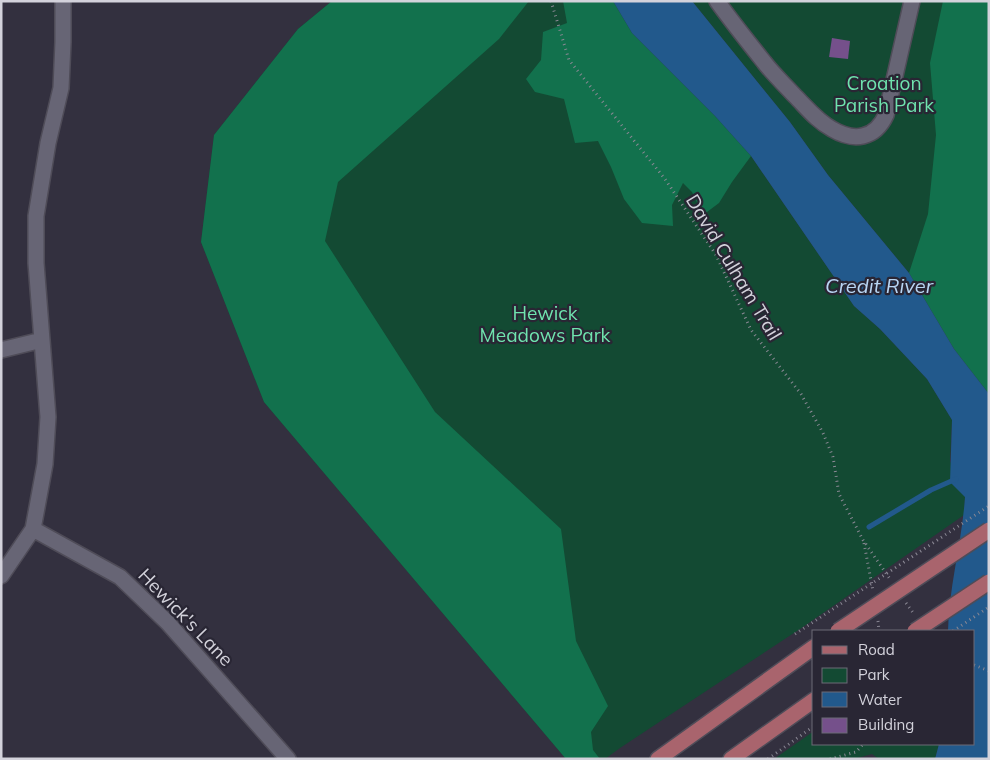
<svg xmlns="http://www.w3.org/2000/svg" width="990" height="760" viewBox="0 0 990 760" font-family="Mulish,sans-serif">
	<rect width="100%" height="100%" fill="#33303f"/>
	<path fill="#134a33" d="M332 1H613L632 33 715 116 751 156 854 306 880 329 927 379 952 420 950 461 965 497 964 515 800 629 620 748 605 759H566L264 402 201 242 214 135 298 29Z
		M692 1H980L957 201 909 273 828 175 790 122Z
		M814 731V744H939L935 759H879L872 754 854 759H774Z"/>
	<path fill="#12714d" d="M332 1H529L499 39 338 182 325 241 435 412 561 529 576 641 608 706 591 732 593 750 600 759H566L264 402 201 242 214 135 298 29Z
		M563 1H613L632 33 715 116 751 156 732 182 719 203 703 215 692 192 683 183 672 205 673 226 642 223 624 199 611 167 598 141 575 143 564 99 535 92 526 79 541 60 543 32 567 23Z
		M943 1H989V394L954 349 909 273 928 214 936 135 930 63Z"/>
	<path fill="#22598c" d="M613 1H692L790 122 828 175 909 273 954 349 989 394V759H935L939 744H974V631H948C949 586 962 542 965 497L950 482 952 420 927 379 880 329 854 306 751 156 715 116 632 33Z"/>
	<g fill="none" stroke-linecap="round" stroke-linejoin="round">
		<path stroke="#22598c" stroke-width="5" d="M869 527 931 490 956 479"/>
	</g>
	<path fill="#75508b" d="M832 38 850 41 848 59 829 57Z"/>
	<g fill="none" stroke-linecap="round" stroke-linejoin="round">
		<defs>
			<path id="minor" d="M717 1C732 22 748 42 764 62 773 74 785 85 795 96 807 108 817 121 832 129 854 142 875 139 886 115L912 1
				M1 350 42 340
				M33 529 120 577 168 623 288 759
				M1 576 33 529 45 464 48 417 36 263V216L48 143 61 88 63 42V1"/>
			<path id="major" d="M658 759 814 647
				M731 759 814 700"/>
		</defs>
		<use href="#minor" stroke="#4f4c58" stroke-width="18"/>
		<use href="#major" stroke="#4f4c58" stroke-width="18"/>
		<path stroke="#8a8894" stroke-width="3" stroke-dasharray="1 4" stroke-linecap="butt" d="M551 1 569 60 665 179 716 255 751 330 801 394 823 433 833 457 839 494 863 540 890 579
			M864 543 873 591
			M906 603 914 614
			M878 621 879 631
			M953 631 989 607
			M974 665 989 671
			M768 759 814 726
			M830 759 856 752 863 744"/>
		<use href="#minor" stroke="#676575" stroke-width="15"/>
		<use href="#major" stroke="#a9646d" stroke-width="15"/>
		<defs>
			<path id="major-bridge" d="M838 631 989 530
				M915 631 989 582"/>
		</defs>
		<use href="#major-bridge" stroke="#4f4c58" stroke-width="18" stroke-linecap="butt"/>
		<path stroke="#8a8894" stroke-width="3" stroke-dasharray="1 4" stroke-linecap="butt" d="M795 634 989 506"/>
		<use href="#major-bridge" stroke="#a9646d" stroke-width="15"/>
	</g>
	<g text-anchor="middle" stroke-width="4.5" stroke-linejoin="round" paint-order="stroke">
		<g font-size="19" fill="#6fe3ae" stroke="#292634">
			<text x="884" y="90">Croation<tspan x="884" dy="22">Parish Park</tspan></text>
			<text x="545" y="320">Hewick<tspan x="545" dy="22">Meadows Park</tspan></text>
		</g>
		<g font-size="19" fill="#d3d2db" stroke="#292634">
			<text transform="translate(734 267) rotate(59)" y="7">David Culham Trail</text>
			<text transform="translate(186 617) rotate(46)" y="7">Hewick's Lane</text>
		</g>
		<g font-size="20" font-style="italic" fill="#b9d6f4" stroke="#292634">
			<text x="879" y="293">Credit River</text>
		</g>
	</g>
	<rect width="990" height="760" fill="none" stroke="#d3d2db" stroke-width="5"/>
	<rect x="812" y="630" width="162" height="115" fill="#292634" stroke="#6d6b77"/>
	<rect x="822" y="646" width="25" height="8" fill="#a9646d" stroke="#6d6b77"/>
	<text x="858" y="655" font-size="15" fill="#d3d2db">Road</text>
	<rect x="822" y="668" width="25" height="15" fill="#134a33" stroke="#6d6b77"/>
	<text x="858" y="680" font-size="15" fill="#d3d2db">Park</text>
	<rect x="822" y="692" width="25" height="15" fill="#22598c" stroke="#6d6b77"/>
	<text x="858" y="705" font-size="15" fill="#d3d2db">Water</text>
	<rect x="822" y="718" width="25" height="15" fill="#75508b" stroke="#6d6b77"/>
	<text x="858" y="730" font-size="15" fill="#d3d2db">Building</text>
</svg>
